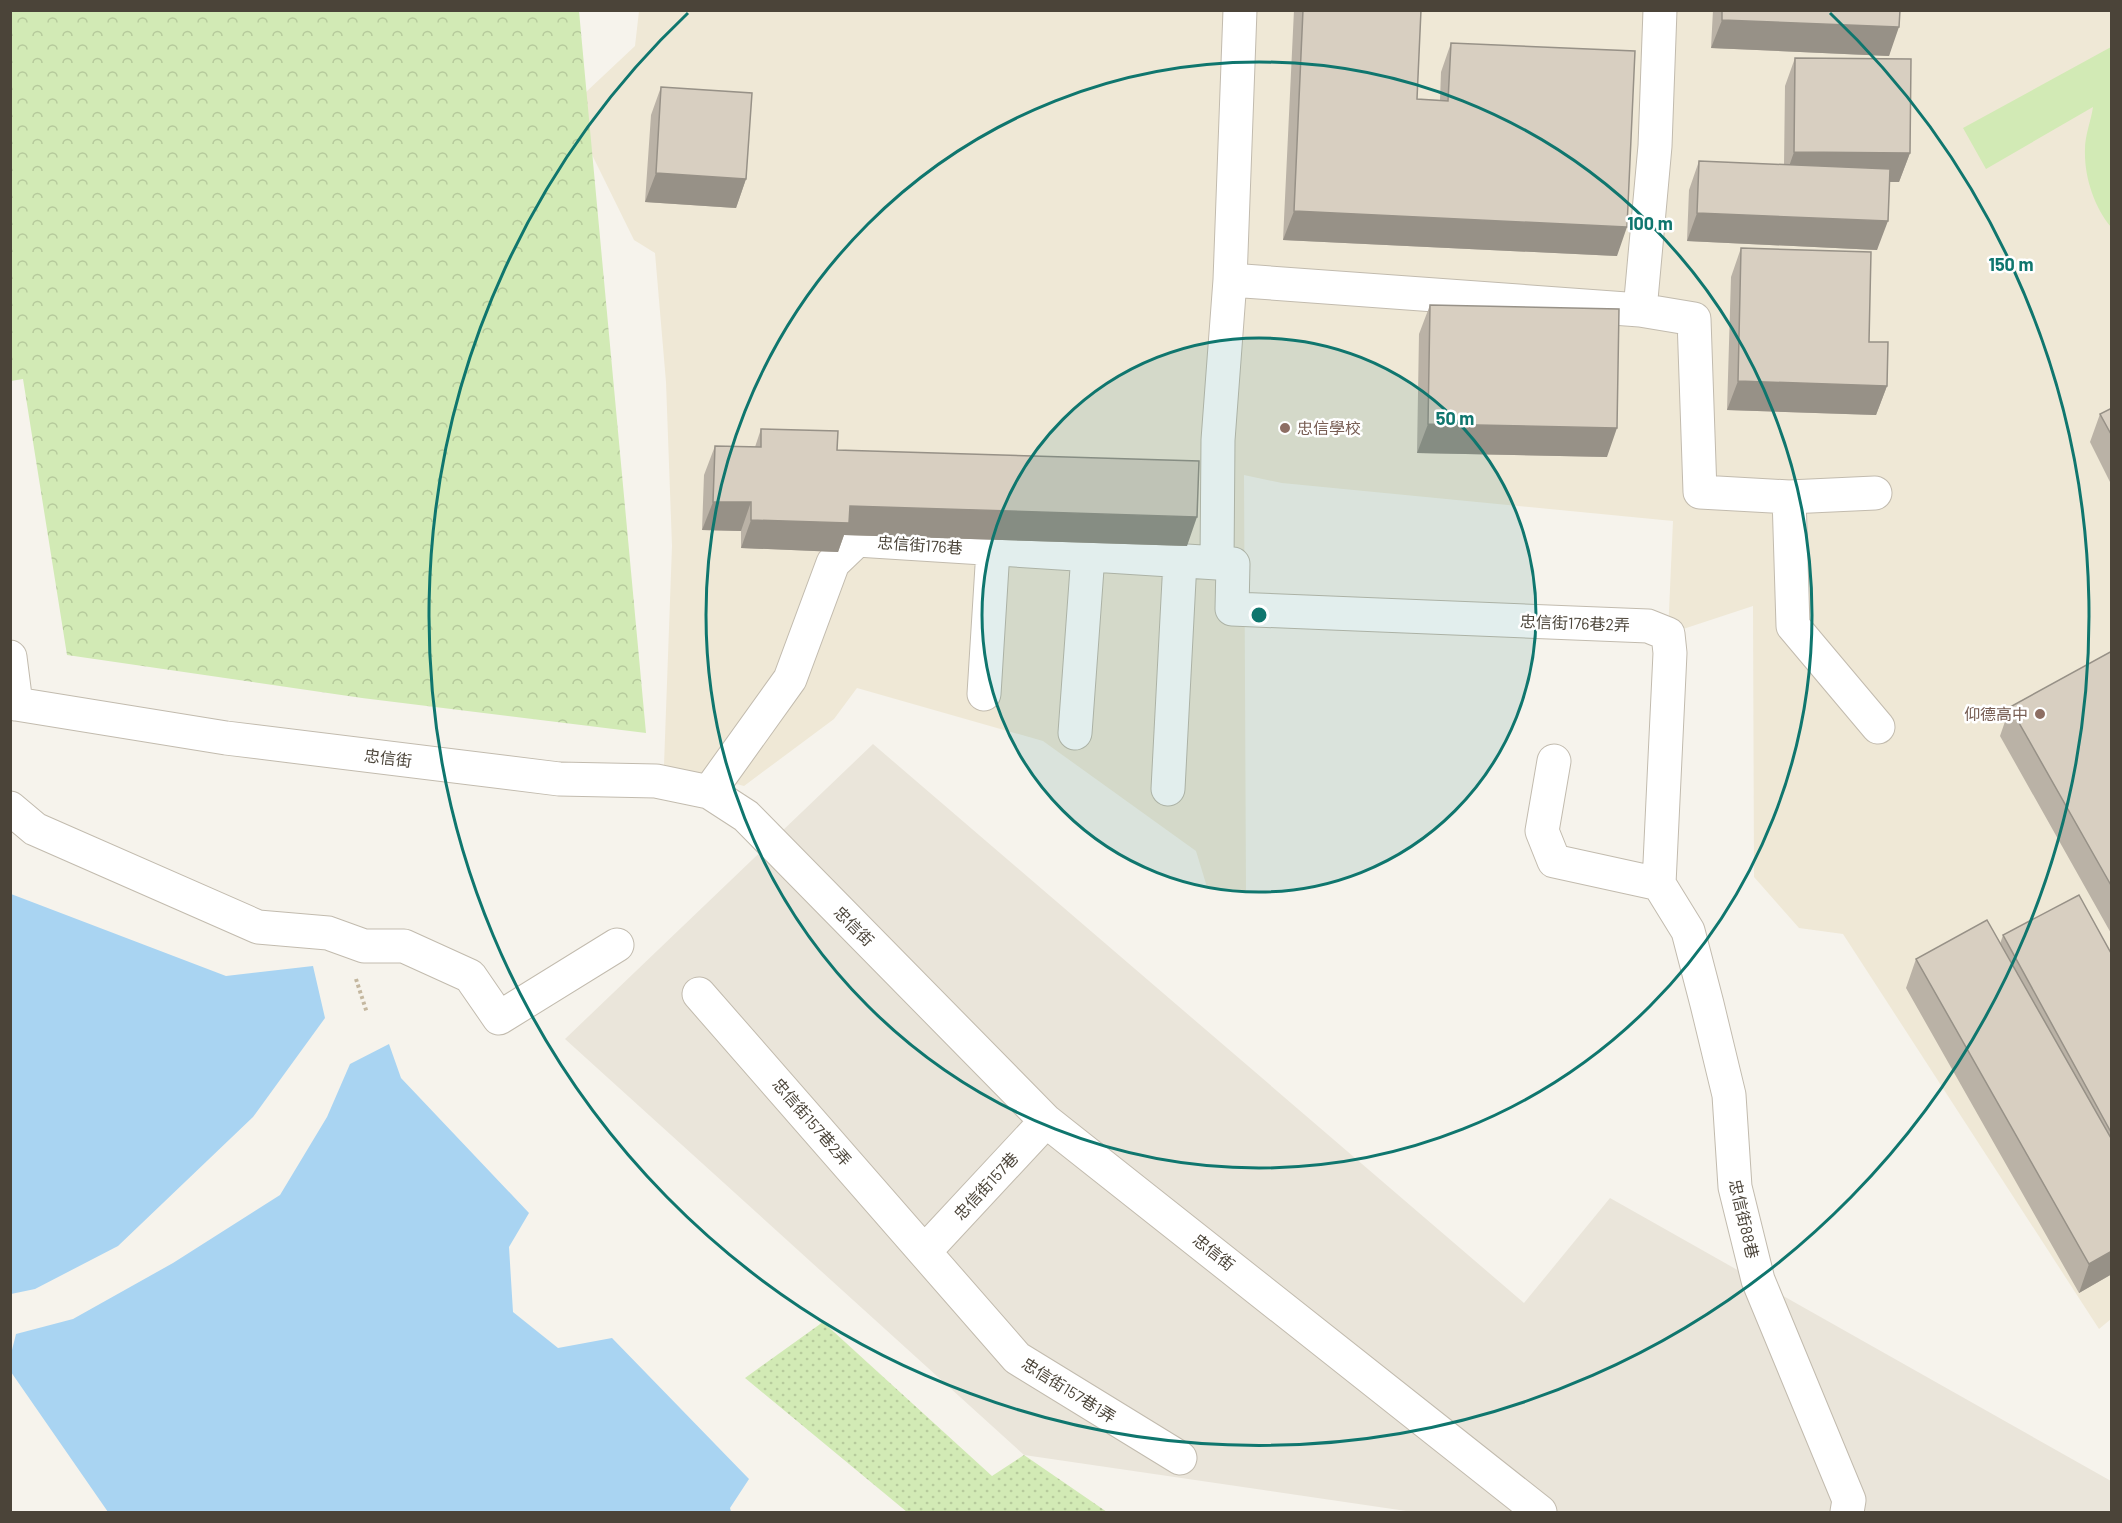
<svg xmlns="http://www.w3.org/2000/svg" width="2122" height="1523" viewBox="0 0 2122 1523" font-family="Barlow,'Noto Sans TC',sans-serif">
	<defs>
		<pattern id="forest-crowns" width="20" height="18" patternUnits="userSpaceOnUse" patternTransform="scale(1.5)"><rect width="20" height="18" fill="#d2eab5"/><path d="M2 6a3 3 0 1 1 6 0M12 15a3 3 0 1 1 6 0" fill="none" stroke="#b6ca9c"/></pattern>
		<pattern id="garden-dots" width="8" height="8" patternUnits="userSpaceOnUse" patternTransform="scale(1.5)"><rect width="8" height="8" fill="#d2eab5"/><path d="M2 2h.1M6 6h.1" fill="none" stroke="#b6ca9c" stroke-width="1.8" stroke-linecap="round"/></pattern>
	</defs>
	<rect width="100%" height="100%" fill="#f6f3ec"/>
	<path fill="#eae5da" d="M873 744 1524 1303 1610 1198 2111 1481V1512H1413L1024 1455 565 1039Z"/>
	<path fill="#efe8d6" d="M639 11H2111V1319L2099 1329 1843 934 1799 928 1754 877 1753 606 1668 634 1673 521 1282 483 1244 475 1246 893 1207 887 1196 851 1043 741 857 688 834 719 744 786 664 765 672 546 666 382 655 253 634 240 569 108 635 46Z"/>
	<path fill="url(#forest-crowns)" d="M11 10 579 11 646 733 362 698 67 655 23 379 11 381Z"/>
	<path fill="#d2eab5" d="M2111 47V227C2094 207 2084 176 2085 149 2085 135 2091 121 2093 107L1986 169 1963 128Z"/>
	<path fill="url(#garden-dots)" d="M823 1322 992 1476 1024 1455 1107 1512H907L745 1378Z"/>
	<path fill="#a9d4f2" d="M11 894 226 976 313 966 325 1018 253 1117 118 1246 35 1289 11 1294Z
		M389 1044 401 1078 529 1213 509 1247 513 1312 558 1348 612 1338 749 1479 730 1508 731 1512H108L11 1372V1354L16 1334 73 1319 173 1263 280 1195 327 1117 350 1064Z"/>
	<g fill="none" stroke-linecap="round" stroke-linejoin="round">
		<defs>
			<path id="minor" d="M1230 280 1640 310 1694 319 1700 492 1789 497 1875 493
				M1640 310 1655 146 1660 10
				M1789 497 1793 626 1878 727
				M1217 563 1218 440 1230 280 1240 10
				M10 657 16 704
				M984 694 993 550
				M10 703 226 738 559 779 656 781 709 792 746 816 1046 1121 1540 1512
				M1075 733 1088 555
				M1554 761 1542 831 1554 861 1659 884
				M1168 789 1180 561
				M709 792 790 679 833 563 857 540 1233 564 1232 609 1648 626 1668 634 1670 653 1659 884
				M10 808 35 829 258 927 328 933 364 946H404L470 976 499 1018 617 945
				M1659 884 1688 931 1707 1004 1729 1095 1735 1187 1758 1280 1849 1500 1847 1512
				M699 994 1017 1358 1180 1458
				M925 1251 1046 1121"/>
		</defs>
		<use href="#minor" stroke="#c2bbae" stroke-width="35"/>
		<path stroke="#c4b79f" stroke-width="4" stroke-dasharray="3 3" stroke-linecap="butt" d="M356 979 367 1013"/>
		<use href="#minor" stroke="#fff" stroke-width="33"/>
	</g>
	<path fill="#bab2a6" d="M1294 10H1421L1417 99 1440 100 1441 72 1451 43 1617 256 1283 240Z
		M1713 10H1900L1889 56 1711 48Z
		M1795 58 1910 153 1899 182H1889L1877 250 1687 241 1689 190 1699 161 1784 165 1785 86Z
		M661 87 746 179 736 208 645 202 651 115Z
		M1741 248 1869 342 1887 386 1876 415 1727 410 1731 277Z
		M1430 305 1607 457 1417 453 1419 334Z
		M2112 408V486L2090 442 2100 414Z
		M761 429 837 450 1187 546 844 535 838 552 741 548V531L702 530 704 475 715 446 755 447Z
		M2112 651V935L2000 736 2010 707Z
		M2003 935 2112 955V1274L2079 1293 1906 988 1916 959 2000 944Z"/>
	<path fill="#979187" d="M1722 20 1899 27 1889 56 1711 48Z
		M1794 152 1910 153 1899 182 1784 181Z
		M656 173 746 179 736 208 645 202Z
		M1294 211 1627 227 1617 256 1283 240Z
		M1697 213 1888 221 1877 250 1687 241Z
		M1738 381 1887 386 1876 415 1727 410Z
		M1428 424 1617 428 1607 457 1417 453Z
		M713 502H751L741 531 702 530Z
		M850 506 1197 517 1187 546 844 535 838 552 741 548 751 520Z
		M2112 1251V1274L2079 1293 2089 1264Z"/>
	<path fill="#d8cfc1" stroke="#979187" stroke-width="1.5" d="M1303 10H1421L1417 99 1448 101 1451 43 1635 51 1627 227 1294 211Z
		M1722 10H1900L1899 27 1722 20Z
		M1795 58 1911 59 1910 153 1794 152Z
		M661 87 752 93 746 179 656 173Z
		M1699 161 1890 169 1888 221 1697 213Z
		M1741 248 1871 252 1869 342H1888L1887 386 1738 381Z
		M1430 305 1619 309 1617 428 1428 424Z
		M2112 408V436L2100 414Z
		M761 429 838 431 837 450 1199 461 1197 517 850 506 849 523 751 520V502H713L715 446 761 447Z
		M2112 651V887L2010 707Z
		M2079 895 2112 955V1134L2003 935Z
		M1987 920 2112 1140V1251L2089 1264 1916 959Z"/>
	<circle cx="1259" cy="615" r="277" fill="#0f766e" fill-opacity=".12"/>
	<g fill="none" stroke="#0f766e" stroke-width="3">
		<circle cx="1259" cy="615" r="277"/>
		<circle cx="1259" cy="615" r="553"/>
		<path d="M1830 13A830 830 0 1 1 688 13"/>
	</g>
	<g fill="#8d6e63" stroke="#fff" stroke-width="2">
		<circle cx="1285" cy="428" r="6"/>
		<circle cx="2040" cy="714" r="6"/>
	</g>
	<g text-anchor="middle" stroke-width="5" stroke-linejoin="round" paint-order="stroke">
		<g font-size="16" fill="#785e54" stroke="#fff" text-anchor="start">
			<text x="1297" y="434">忠信學校</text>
			<text x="2028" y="720" text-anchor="end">仰德高中</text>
		</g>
		<g font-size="16" fill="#4b4439" stroke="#fff">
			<text transform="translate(920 545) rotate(4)" y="6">忠信街176巷</text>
			<text transform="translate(1575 623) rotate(2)" y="6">忠信街176巷2弄</text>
			<text transform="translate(388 758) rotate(7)" y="6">忠信街</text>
			<text transform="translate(854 926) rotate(45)" y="6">忠信街</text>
			<text transform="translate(812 1122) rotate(49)" y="6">忠信街157巷2弄</text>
			<text transform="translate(986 1186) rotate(-47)" y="6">忠信街157巷</text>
			<text transform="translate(1744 1219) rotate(77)" y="6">忠信街88巷</text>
			<text transform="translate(1214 1252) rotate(38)" y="6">忠信街</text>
			<text transform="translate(1069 1390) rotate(32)" y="6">忠信街157巷1弄</text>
		</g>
	</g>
	<circle cx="1259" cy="615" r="9" fill="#0f766e" stroke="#fff" stroke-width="3"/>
	<g font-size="18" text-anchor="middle" font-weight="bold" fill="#0f766e" stroke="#fff" stroke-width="5" stroke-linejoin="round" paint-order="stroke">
		<text x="1650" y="230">100 m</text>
		<text x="2011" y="271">150 m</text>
		<text x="1455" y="425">50 m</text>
	</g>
	<rect width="2122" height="1523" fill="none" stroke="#4b4439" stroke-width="24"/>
</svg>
